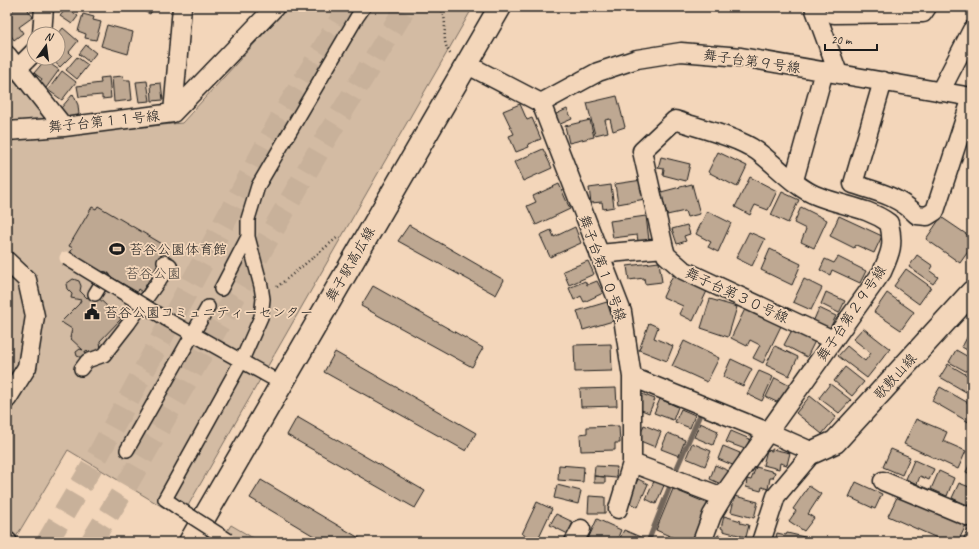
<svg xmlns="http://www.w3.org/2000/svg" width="979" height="549" viewBox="0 0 979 549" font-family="Caveat,'Klee One',sans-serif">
	<rect width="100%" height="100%" fill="#f3d6ba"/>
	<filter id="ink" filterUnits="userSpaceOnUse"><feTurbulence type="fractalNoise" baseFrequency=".025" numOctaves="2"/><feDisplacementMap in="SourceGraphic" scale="8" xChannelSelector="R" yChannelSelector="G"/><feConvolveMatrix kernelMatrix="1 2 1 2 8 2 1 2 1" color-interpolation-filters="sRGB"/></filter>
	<g filter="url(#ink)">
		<path fill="#d3bba3" stroke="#786c60" d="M288 7H473L181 518 68 450 13 542H7V79L11 78 65 135 182 123Z
			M231 525 260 542H220Z"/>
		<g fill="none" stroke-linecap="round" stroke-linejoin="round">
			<path stroke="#71655a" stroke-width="5" d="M676 470 699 417
				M648 542 670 486"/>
		</g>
		<path fill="#bea892" stroke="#1c1c1c" d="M16 7H32L28 10 33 17 19 27 23 33 14 40 7 30V14Z
			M61 7H76L72 12 78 16 72 24 60 16 65 10Z
			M135 7H154L150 14Z
			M83 14 94 17 93 20 101 22 96 40 85 38 86 34 78 31Z
			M107 25 133 32 128 54 101 46Z
			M63 28 78 41 69 52 72 55 60 67 51 59 58 58V34Z
			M86 45 96 53 89 62 79 54Z
			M77 57 88 65 77 79 66 70Z
			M45 60 59 70 46 88 39 83 42 79 34 73Z
			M62 71 76 82 62 100 48 90Z
			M123 76 124 80H130L132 100 114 102 112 77Z
			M109 77 111 98 102 99V95L79 97 77 86 101 83 100 78Z
			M147 81 150 101 139 102 136 82Z
			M161 83 163 100 152 101 151 84Z
			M73 94 78 105 79 115 63 118 61 108Z
			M617 96 625 127 613 131 610 119 605 120 608 132 595 135 587 103Z
			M520 104 527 120 532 118 541 139 528 144 529 147 516 152 509 136 514 134 503 111Z
			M567 109 572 119 558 125 554 115Z
			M590 120 594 137 569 143 565 126Z
			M543 149 552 168 523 181 514 162Z
			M718 152 747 166 737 187 708 172Z
			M661 157 690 164 686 181 663 175 664 169 658 168Z
			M750 177 777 191 768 210 755 205 750 215 735 207Z
			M642 180 645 199 618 204 615 184Z
			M559 184 570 209 536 225 527 206 536 202 533 196Z
			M692 184 700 214 687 217 685 211 667 215 661 192Z
			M611 185 614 207 603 209 602 202 591 203 589 188Z
			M782 192 799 200 788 223 771 215Z
			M98 206 164 245 162 250 165 252 142 292 138 289 137 292 70 253 73 248 69 246 92 207 96 209Z
			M801 207 827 220 814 248 801 242 806 229 794 223Z
			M707 211 731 223 718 252 708 247 711 242 696 234Z
			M646 216 649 240 638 241 637 235 613 238 610 221Z
			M839 216 882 236 874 253 856 245 854 248 830 236Z
			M941 217 972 238V246L960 263 926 239Z
			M409 225 504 280 496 295 398 241Z
			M687 225 690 234 684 236 686 241 677 244 672 229Z
			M575 227 581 243 550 257 540 235 551 230 554 237Z
			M749 232 765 239 752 266 736 258Z
			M770 249 801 264 792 285 761 270Z
			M917 255 933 266 930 271 938 277 933 284 909 267Z
			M838 257 866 271 860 283 832 270 830 275 820 270 825 259 834 263Z
			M588 261 594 274 569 285 563 271Z
			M659 262 662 282 645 284 644 278 629 280 627 266Z
			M906 269 931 287 919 304 894 286Z
			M673 275 707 291 693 321 679 314 683 306 663 297Z
			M73 279 79 281 81 286 80 291 87 298 93 293 121 319 100 341 101 350 94 353 85 351 86 355 82 358 77 356 76 352 80 349 83 350 70 338 72 329 61 322 79 304 81 300 71 298 72 294 67 289 66 284Z
			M804 279 822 288 811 310 793 302Z
			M585 281 587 285 597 281 603 293 584 302 581 296 574 300 569 288Z
			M373 286 483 348 472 367 361 306Z
			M826 292 845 301 839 313 821 304Z
			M887 293 914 312 901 330 874 312Z
			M710 299 737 307 728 337 701 328Z
			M607 302 613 321 583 330 577 311Z
			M819 308 836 316 829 330 813 322Z
			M745 309 781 326 763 363 753 358 760 345 750 340 747 346 731 338Z
			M649 323 658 327 654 338 673 346 667 361 639 350Z
			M863 328 890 349 867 378 838 356 847 346 865 361 871 353 853 339Z
			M972 328V353L962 347Z
			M792 330 815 341 807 357 784 345Z
			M684 341 719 358 707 382 672 366Z
			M611 344 612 371 575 372 574 345Z
			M775 346 798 357 789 376 766 365Z
			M956 350 972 359 971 374 949 362Z
			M335 352 476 433 466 451 324 372Z
			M731 359 752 369 743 386 723 377Z
			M948 364 972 378 966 392 940 377Z
			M845 367 864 382 852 396 834 381Z
			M759 371 773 377 762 401 747 394Z
			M775 378 790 386 781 404 766 397Z
			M830 384 851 400 839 413 819 398Z
			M940 387 972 405V424L932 401Z
			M616 388 617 406 581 407 580 389Z
			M639 393 655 399 649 413 639 409 641 404 636 402Z
			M810 396 836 417 822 434 796 413Z
			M660 399 678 407 673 420 654 413Z
			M681 409 695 415 690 428 675 422Z
			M297 417 425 491 415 508 287 435Z
			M916 419 947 432 943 441 966 451 958 469 904 444Z
			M700 423 718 431 713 445 694 437Z
			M644 425 661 432 655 447 638 440Z
			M619 426 620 443H615V450L581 451 580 434 587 433V427Z
			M731 431 750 439 745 449 726 442Z
			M668 433 685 440 679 456 661 449Z
			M692 443 711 451 705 466 686 458Z
			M723 446 740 453 735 466 718 459Z
			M772 449 790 453 787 465 780 463 779 469 763 465 767 450 772 451Z
			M891 449 910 457 902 475 883 467Z
			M972 459V475L966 472Z
			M914 460 934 469 929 480 920 476 917 484 906 479Z
			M559 465 584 467 583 482 558 480Z
			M715 465 729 471 723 485 710 479Z
			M595 466 617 467 616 478 594 476Z
			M756 467 775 472 773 478H770L768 489 762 487 761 491 746 487 747 479 751 480Z
			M939 471 954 478 947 496 931 489Z
			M594 476 605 477V483H594Z
			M638 479 648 484 638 507 627 502Z
			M655 479 665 483 656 504 646 499Z
			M261 480 366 542H324L250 498Z
			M856 482 882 494 875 509 849 497Z
			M959 483 972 488V507L952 498Z
			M557 485 581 491 578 504 554 498Z
			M809 486 821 494 808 514 814 518 804 531 789 521 796 511 793 509Z
			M673 489 709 504 692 542H683L656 530Z
			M898 495 966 525 958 542H946L888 516Z
			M589 496 605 497V513H588Z
			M735 496 758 502 754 518 731 512Z
			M537 502 552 509 537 541 522 534Z
			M556 514 573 522 568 534 550 525Z
			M724 516 741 521 740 523 749 525 746 537 723 531V529L721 528Z
			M597 519 621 530 616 542H594L588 539Z
			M970 525 972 526V542H962Z
			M624 530 645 539 644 542H618Z
			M777 533 786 535 787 533 813 539V542H775Z
			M718 535 745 541 744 542H716Z"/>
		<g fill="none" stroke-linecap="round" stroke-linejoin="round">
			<path stroke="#c8b19a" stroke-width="22" stroke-dasharray="22 11" stroke-linecap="butt" d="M47 542 91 468 280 120 348 7
				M91 542 125 488 326 138 406 7"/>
			<defs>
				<path id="pedestrian" d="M221 289 248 237
					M95 294 104 279
					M166 319 270 377
					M81 369 87 361 104 355 129 323 170 265 164 262
					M127 450 208 307
					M178 508 165 499 242 360 261 317 263 299 261 286 248 237V219L258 186 357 17 364 7"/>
				<path id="minor" d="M814 7 838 73
					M834 14 923 13 927 7
					M42 34 44 7
					M7 55 64 127
					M466 64 541 103 622 312 632 377 768 432 813 452 776 496 761 542
					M7 70 18 68 34 52
					M883 81 853 184C878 192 898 196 917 215L927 216 935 211 972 97
					M940 92 972 30
					M541 103 598 72 637 59 681 52 741 57 972 97
					M173 113 182 7
					M7 131 64 127 173 113 275 7
					M794 180 824 71
					M664 248 642 151 675 120C699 128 737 137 757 151 775 164 795 187 815 195 841 206 865 206 889 223 894 244 891 252 882 272L729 487 712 515 702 542
					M599 254 664 248 666 255 683 270 833 340
					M7 261 27 280 35 316 27 367 7 399
					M632 377V463L723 497
					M883 481 972 518
					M618 509 632 463
					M7 541 8 542
					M574 542 581 529"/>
				<path id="tertiary" d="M813 452 835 442 972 292
					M190 542 500 7"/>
			</defs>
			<use href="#pedestrian" stroke="#1c1c1c" stroke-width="16"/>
			<use href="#minor" stroke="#1c1c1c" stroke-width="21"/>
			<use href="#tertiary" stroke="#1c1c1c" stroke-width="25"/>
			<path stroke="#1c1c1c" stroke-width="2.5" stroke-dasharray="1 3" stroke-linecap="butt" d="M440 7C451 24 438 38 451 55
				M277 287 338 237 343 238"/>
			<use href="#pedestrian" stroke="#f3d6ba" stroke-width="13"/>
			<use href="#minor" stroke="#f3d6ba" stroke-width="18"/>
			<use href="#tertiary" stroke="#f3d6ba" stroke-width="22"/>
			<defs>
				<path id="pedestrian-bridge" d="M66 258 166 319
					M178 508 228 540"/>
			</defs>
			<use href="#pedestrian-bridge" stroke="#1c1c1c" stroke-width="16" stroke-linecap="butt"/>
			<use href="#pedestrian-bridge" stroke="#f3d6ba" stroke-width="13"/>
		</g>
	</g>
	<defs>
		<symbol id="stadium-bare" viewBox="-9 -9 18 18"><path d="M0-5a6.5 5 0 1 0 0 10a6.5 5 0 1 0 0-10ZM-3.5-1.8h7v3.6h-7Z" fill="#1c1c1c" stroke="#f3d6ba" stroke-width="2.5" paint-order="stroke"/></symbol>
		<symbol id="civic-bare" viewBox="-9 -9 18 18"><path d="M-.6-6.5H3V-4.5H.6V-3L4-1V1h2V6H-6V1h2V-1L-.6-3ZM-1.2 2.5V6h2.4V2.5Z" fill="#1c1c1c" stroke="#f3d6ba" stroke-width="2.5" paint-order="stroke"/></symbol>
	</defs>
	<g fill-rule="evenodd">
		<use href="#stadium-bare" x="106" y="238" width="22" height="22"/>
		<use href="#civic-bare" x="81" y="301" width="22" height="22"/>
	</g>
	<g text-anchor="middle" stroke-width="3.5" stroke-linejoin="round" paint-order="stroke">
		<g font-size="14" fill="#1c1c1c" stroke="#f3d6ba">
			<text transform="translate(752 61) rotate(8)" y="5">舞子台第９号線</text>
			<text transform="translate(104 121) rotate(-6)" y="5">舞子台第１１号線</text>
			<text transform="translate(350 264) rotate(-60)" y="5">舞子駅高広線</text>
			<text transform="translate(603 268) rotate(70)" y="5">舞子台第１０号線</text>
			<text transform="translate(737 295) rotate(25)" y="5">舞子台第３０号線</text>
			<text transform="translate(851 313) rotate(-56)" y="5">舞子台第２９号線</text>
			<text transform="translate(895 376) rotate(-48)" y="5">歌敷山線</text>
		</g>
		<g font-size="14" fill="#1c1c1c" stroke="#f3d6ba" text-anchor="start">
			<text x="129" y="254">苔谷公園体育館</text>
			<text x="104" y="317">苔谷公園コミュニティーセンター</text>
		</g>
		<g font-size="14" fill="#4a443e" stroke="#f3d6ba">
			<text x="153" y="278">苔谷公園</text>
		</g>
	</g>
	<rect width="979" height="549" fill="none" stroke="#f3d6ba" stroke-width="24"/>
	<rect x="12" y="12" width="955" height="525" fill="none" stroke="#1c1c1c" stroke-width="1.5" filter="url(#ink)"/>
	<g transform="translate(46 46) rotate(14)"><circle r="19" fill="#f3d6ba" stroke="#9d8c7b"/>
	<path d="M0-3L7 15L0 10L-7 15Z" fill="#1c1c1c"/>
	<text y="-6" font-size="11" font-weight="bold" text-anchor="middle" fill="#1c1c1c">N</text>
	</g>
	<path d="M825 44v6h52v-6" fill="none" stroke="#1c1c1c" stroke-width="2"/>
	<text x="831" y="44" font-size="12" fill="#1c1c1c" stroke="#f3d6ba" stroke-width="3" paint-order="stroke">20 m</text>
</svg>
